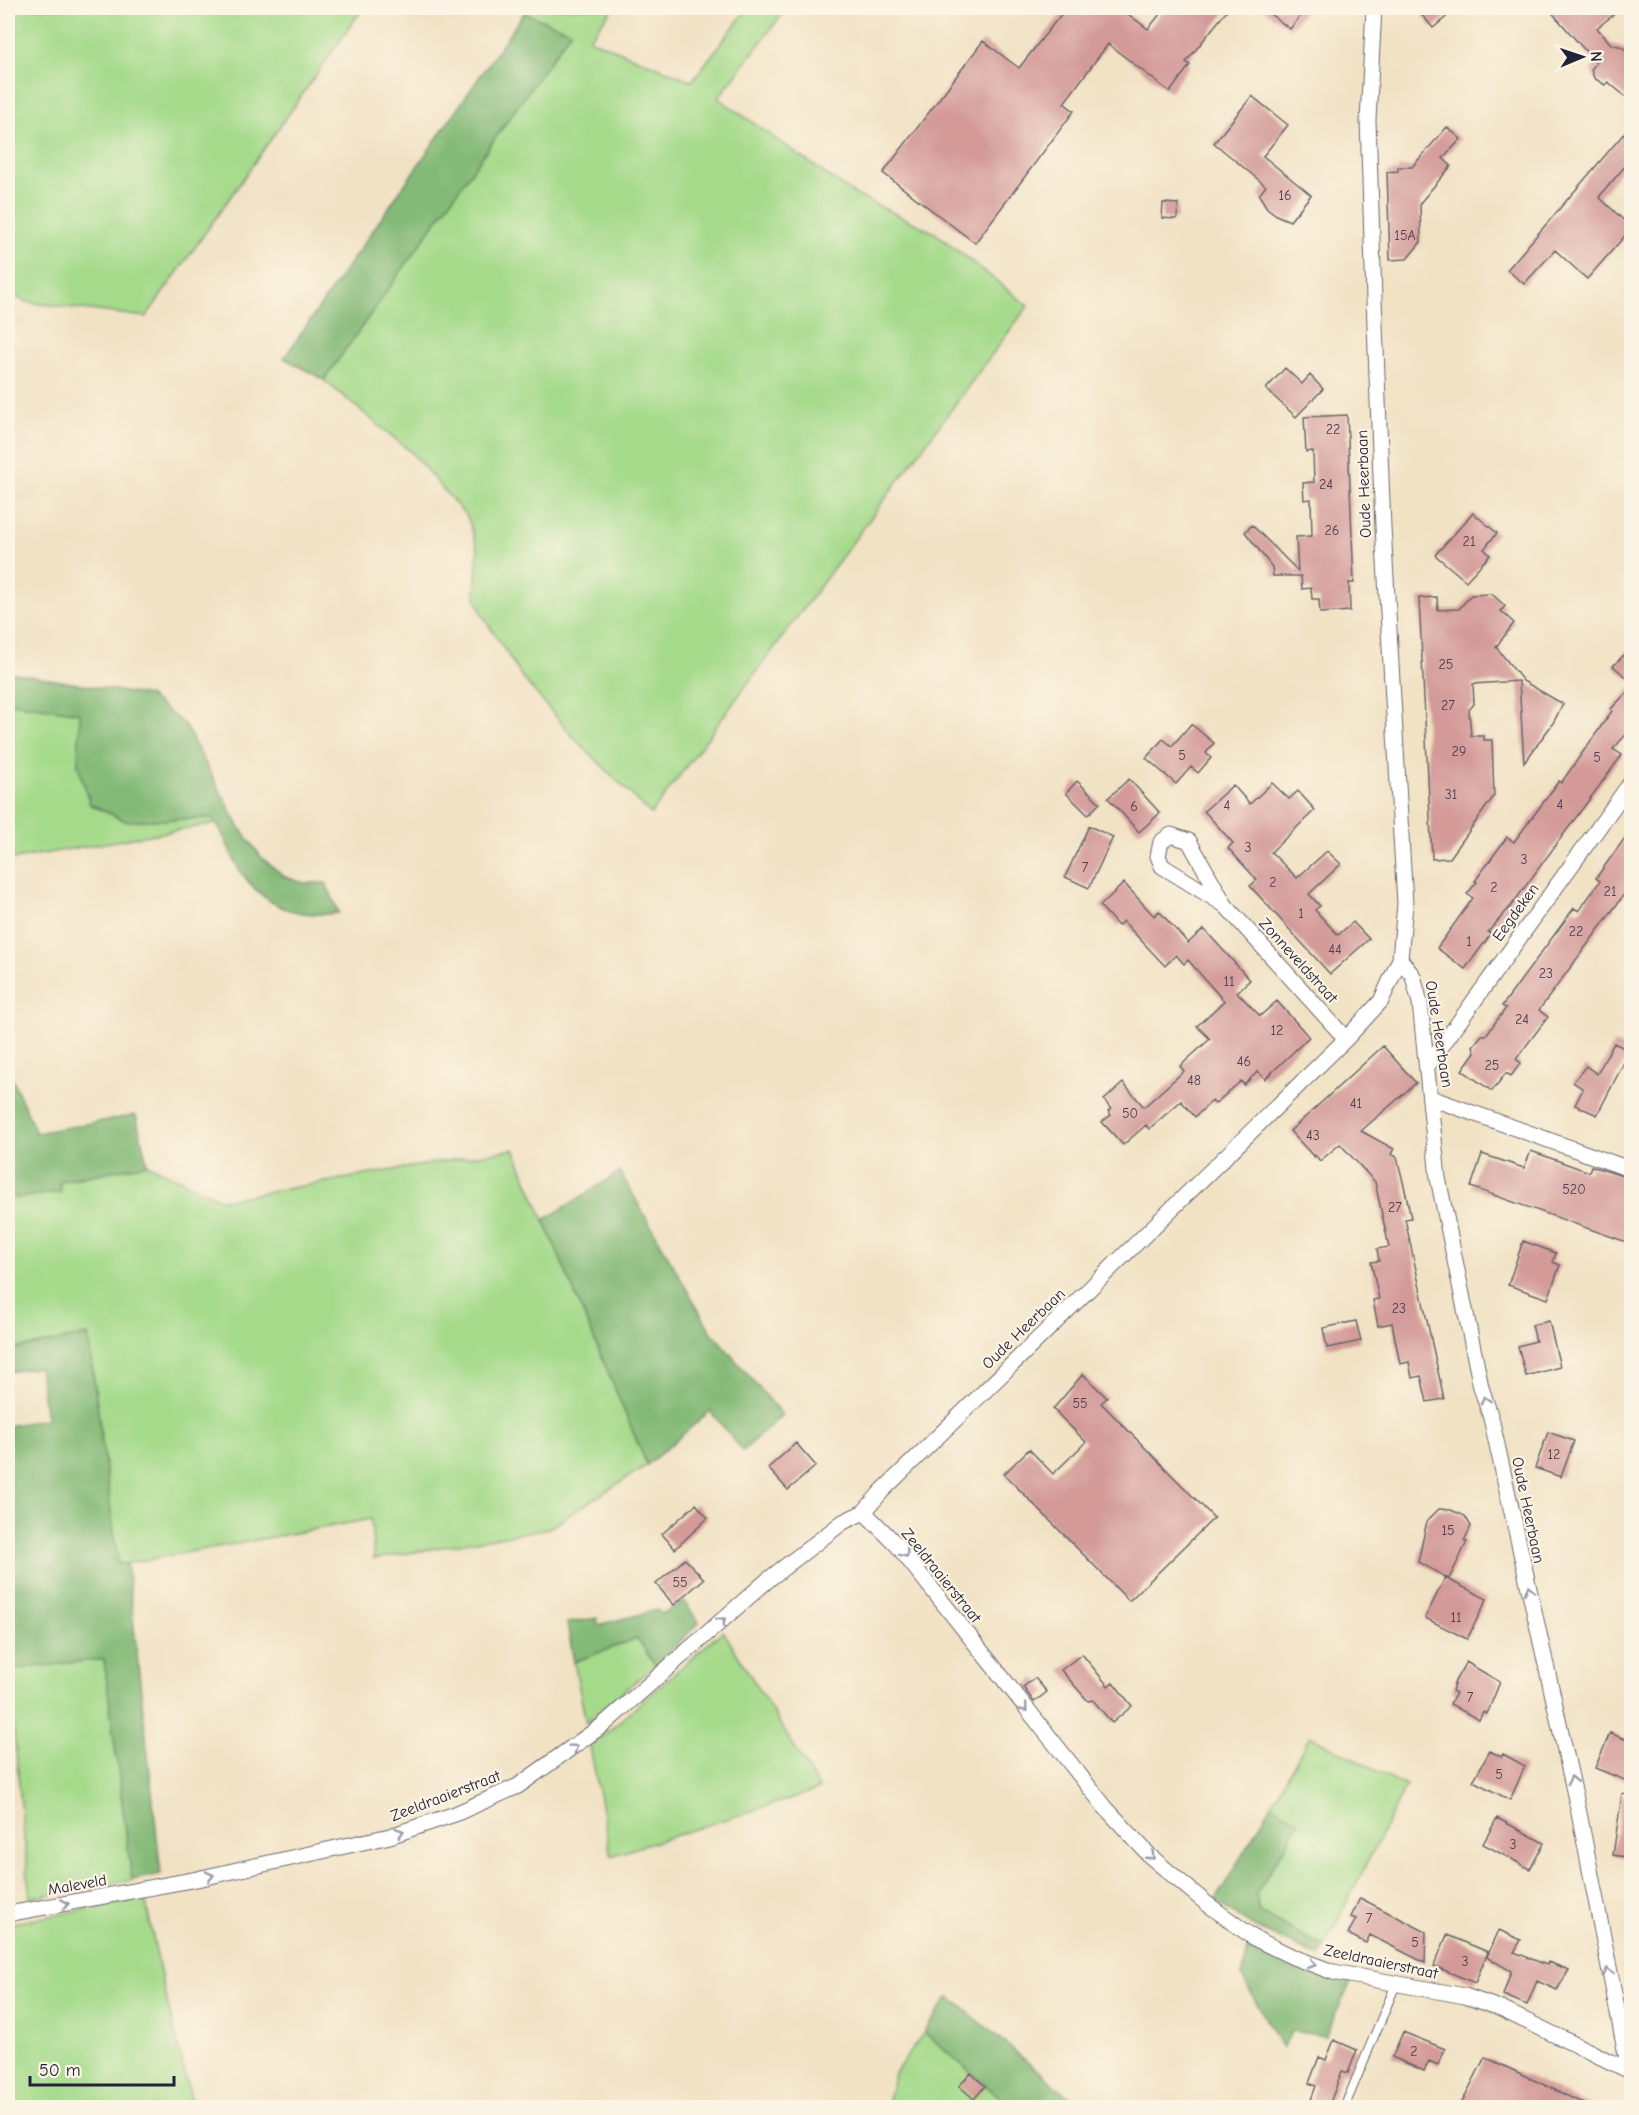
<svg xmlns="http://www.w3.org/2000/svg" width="1639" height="2115" viewBox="0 0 1639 2115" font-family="'Comic Neue',sans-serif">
	<rect width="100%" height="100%" fill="#fcf5e5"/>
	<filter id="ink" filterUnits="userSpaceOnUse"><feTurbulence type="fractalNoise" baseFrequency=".0167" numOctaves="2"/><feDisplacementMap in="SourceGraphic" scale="12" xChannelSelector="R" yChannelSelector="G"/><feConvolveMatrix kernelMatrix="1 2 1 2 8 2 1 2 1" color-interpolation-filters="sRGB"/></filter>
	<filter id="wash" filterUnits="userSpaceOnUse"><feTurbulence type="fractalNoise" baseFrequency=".008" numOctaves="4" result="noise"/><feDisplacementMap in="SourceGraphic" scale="24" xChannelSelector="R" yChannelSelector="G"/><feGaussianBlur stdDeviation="1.35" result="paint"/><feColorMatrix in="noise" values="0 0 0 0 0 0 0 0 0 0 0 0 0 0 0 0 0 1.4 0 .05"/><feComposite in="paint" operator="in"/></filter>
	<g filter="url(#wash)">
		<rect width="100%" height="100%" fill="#f1e2c4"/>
		<path fill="#a5da8b" stroke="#647e63" stroke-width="1.5" d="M8 8H363L146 317 26 302 8 293Z
			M525 8H613L589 39 692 81 748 8H787L718 98 854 194 935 233 1028 306 651 814 575 739 522 677 483 616 475 596 478 550 468 518 410 451 324 380 570 32 524 13Z
			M8 702 81 712 78 765 90 805 126 821 212 818 218 823 8 860Z
			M514 1149 647 1465 549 1528 374 1559 371 1519 118 1565 88 1335 8 1350V1199L61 1192 59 1182 147 1164 222 1200Z
			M723 1631 820 1789 611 1856 590 1747Z
			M637 1638 655 1665 586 1723 574 1662Z
			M104 1659 132 1880 30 1898 8 1670Z
			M1310 1736 1406 1786 1324 1947 1259 1912 1256 1894 1299 1823 1272 1804Z
			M145 1898 162 1981 193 2107H8V1924Z
			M924 2032 1011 2107 886 2108 895 2073Z"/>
		<path fill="#84ba77" stroke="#536e59" stroke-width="1.5" d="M524 13 571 31 324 380 284 358Z
			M8 672 148 696 184 724 240 828 262 858 285 877 303 883H326L339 913C296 918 266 908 241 872 229 855 226 833 212 818L126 821 90 804 78 765 80 713 8 702Z
			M8 1069 36 1133 136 1115 147 1164 60 1181 61 1192 8 1199Z
			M620 1172 710 1330 782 1415 743 1451 710 1411 647 1465 544 1220Z
			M88 1335 118 1564H127L161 1874 132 1880 104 1659 8 1670V1426L46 1419 39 1367 8 1372V1350Z
			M684 1601 699 1623 655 1665 637 1638 574 1662 567 1623 597 1618 598 1625 657 1610 662 1614Z
			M1272 1804 1299 1822 1256 1894 1259 1912 1324 1947 1319 1957 1251 1925 1215 1901Z
			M1249 1944 1291 1964 1351 1982 1325 2036 1292 2031 1282 2048 1242 1977Z
			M949 1996 1081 2107H1011L924 2032Z"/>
		<g id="blocks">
			<path fill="#d39a98" d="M1066 8H1120L1148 29 1165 8H1229L1186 62 1190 65 1170 92 1108 44 1064 103 1074 111 975 243 883 173 983 41 1019 68Z
				M1262 8H1307L1290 29Z
				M1416 8H1457L1433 28Z
				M1548 8H1622L1597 28 1611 44 1622 47 1632 56V102L1608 82 1605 85 1594 78 1591 70 1596 63Z
				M1252 96 1288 125 1263 156 1311 195 1290 221 1278 216 1267 208 1259 195 1266 186 1214 143Z
				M1632 124V158L1599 197 1632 228 1587 279 1555 250 1524 284 1507 270Z
				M1447 127 1461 139 1443 158 1451 166 1420 203 1421 242 1407 259 1390 260 1387 172 1398 171V167H1412Z
				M1163 203 1178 204 1177 219 1162 218Z
				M1285 368 1302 384 1310 375 1323 389 1296 417 1266 389Z
				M1347 415 1354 583H1349L1350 611 1320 613 1319 599H1312L1311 588 1302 589 1301 576H1273L1272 567 1245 532 1252 525 1298 571 1296 537 1312 536 1311 499 1304 500 1303 483 1314 482 1313 451 1306 452 1304 417Z
				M1473 513 1497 533 1484 549 1490 555 1466 581 1435 555Z
				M1492 594 1505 606 1501 611 1514 623 1496 647 1523 681 1563 704 1553 723 1524 763 1519 681 1473 684 1474 704 1469 710 1471 736H1484V740H1492L1494 796 1450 858 1432 859 1419 598 1437 597 1438 610 1459 609 1471 595Z
				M1632 647V682L1613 666Z
				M1632 687V728L1613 749 1622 755 1511 906 1488 932 1491 934 1465 969 1437 948 1473 898 1467 894 1477 882 1475 881 1507 837 1514 842 1559 781 1561 783 1612 711 1611 709Z
				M1191 724 1214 743 1206 753 1211 758 1198 773 1191 767 1176 784 1146 758 1163 739 1172 746Z
				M1129 779 1160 813 1139 832 1108 798Z
				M1077 781 1100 803 1088 815 1066 793Z
				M1272 783 1289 799 1298 791 1315 810 1271 852 1297 878 1327 851 1341 864 1309 894 1320 906 1315 910 1338 935 1353 922 1369 939 1330 974 1250 886 1257 880 1228 848 1233 843 1204 811 1233 785 1250 804Z
				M1089 826 1113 837 1089 888 1065 877Z
				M1632 828V884L1539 1010 1548 1017 1516 1059 1521 1063 1511 1076 1506 1073 1492 1091 1462 1070 1475 1052 1473 1046 1482 1035H1486L1506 1008 1502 1006 1574 908 1579 911 1600 881 1596 878Z
				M1124 883 1154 916 1159 911 1188 943 1204 929 1250 980 1237 992 1260 1016 1277 1001 1309 1037 1265 1079 1258 1071 1244 1085 1241 1081 1215 1104 1212 1101 1195 1117 1181 1101 1149 1129 1146 1125 1123 1145 1102 1122 1111 1115 1108 1111 1111 1109 1104 1100 1123 1083 1144 1107 1184 1071 1180 1066 1210 1039 1197 1026 1224 1001 1188 960 1184 964 1176 955 1165 966 1123 921 1118 926 1100 906Z
				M1614 1043 1630 1051 1597 1115 1575 1105 1583 1089 1573 1082 1586 1066 1597 1074Z
				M1383 1046 1416 1083 1361 1131 1394 1149 1391 1154 1397 1157 1405 1190 1411 1218 1405 1219 1444 1399 1427 1402 1421 1376 1412 1378 1409 1362 1400 1364 1392 1323 1378 1326 1373 1300 1379 1299 1371 1262 1379 1261 1377 1249 1389 1247 1375 1182 1340 1144 1320 1161 1315 1155 1314 1157 1290 1131Z
				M1531 1151 1589 1172 1591 1166 1632 1179V1244L1471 1187 1482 1154 1524 1168Z
				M1523 1241 1556 1253 1553 1262 1560 1265 1548 1299 1508 1285Z
				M1356 1321 1361 1341 1327 1348 1323 1328Z
				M1549 1321 1560 1367 1526 1376 1518 1346 1536 1341 1532 1325Z
				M1083 1374 1107 1398 1101 1403 1214 1518 1129 1601 1004 1474 1029 1449 1053 1474 1086 1442 1053 1409Z
				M1548 1432 1574 1441 1561 1477 1535 1468Z
				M796 1443 816 1466 788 1490 768 1468Z
				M696 1504 708 1518 675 1549 662 1534Z
				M1439 1509 1451 1510 1465 1516 1471 1526 1464 1541 1467 1542 1449 1579 1418 1562 1427 1521Z
				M685 1559 704 1579 674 1605 656 1584Z
				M1445 1578 1487 1599 1467 1639 1425 1618Z
				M1082 1654 1108 1686 1113 1682 1132 1706 1112 1723 1093 1700 1088 1701 1061 1670Z
				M1466 1662 1500 1682 1487 1714 1483 1712 1479 1720 1450 1704 1456 1693 1452 1691 1455 1681Z
				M1035 1678 1047 1692 1034 1702 1023 1687Z
				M1610 1733 1632 1742V1783L1595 1768Z
				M1490 1751 1501 1757 1503 1754 1525 1766 1510 1800 1473 1781Z
				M1622 1794 1632 1795V1858L1613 1855Z
				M1497 1818 1544 1843 1530 1869 1483 1844Z
				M1360 1898 1426 1932 1425 1963 1370 1935 1366 1943 1348 1934 1356 1919 1351 1917Z
				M1499 1930 1521 1940 1514 1952 1547 1965 1548 1962 1569 1970 1557 1990 1537 1981 1527 2005 1503 1995 1511 1971 1487 1957Z
				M1447 1935 1488 1952 1475 1983 1434 1966Z
				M1403 2032 1445 2049 1438 2065 1429 2061 1424 2071 1392 2057Z
				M1334 2040 1357 2050 1348 2073 1342 2071 1328 2108H1308L1316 2086 1309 2083 1319 2057 1326 2060Z
				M1485 2057 1593 2108H1459Z
				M971 2073 985 2086 974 2099 959 2086Z"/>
		</g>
	</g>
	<g filter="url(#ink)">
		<use href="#blocks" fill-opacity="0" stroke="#6a656b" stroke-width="1.5"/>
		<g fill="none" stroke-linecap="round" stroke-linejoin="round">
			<defs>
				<path id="lane" d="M1344 2108 1396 1984"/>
				<path id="street" d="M1225 905 1189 841 1171 835 1161 842 1158 856 1162 866 1225 905 1346 1039
					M1400 959 1413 976 1420 1003 1438 1178 1481 1387 1491 1418 1579 1813 1629 2070
					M1428 1065 1632 781
					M1431 1098 1632 1170
					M864 1512 897 1545 1105 1807 1151 1857 1206 1903 1254 1938 1293 1957 1333 1972 1465 1996 1499 2008 1632 2072
					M8 1914 197 1879 390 1836 455 1814 518 1786 603 1725 769 1579 843 1522 864 1512 882 1491 1346 1039 1381 1001 1400 959 1405 904 1383 527 1374 299 1368 120 1374 8"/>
			</defs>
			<use href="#lane" stroke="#6a656b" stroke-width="10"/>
			<use href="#street" stroke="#6a656b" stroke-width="17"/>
			<use href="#lane" stroke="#fff" stroke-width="8"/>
			<use href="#street" stroke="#fff" stroke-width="15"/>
		</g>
		<defs><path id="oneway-chevron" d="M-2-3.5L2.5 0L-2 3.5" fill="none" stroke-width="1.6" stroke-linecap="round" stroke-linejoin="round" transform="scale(1.5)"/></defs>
		<g stroke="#9c9ca7">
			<use href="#oneway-chevron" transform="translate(1485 1400) rotate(-108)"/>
			<use href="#oneway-chevron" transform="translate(905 1554) rotate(52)"/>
			<use href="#oneway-chevron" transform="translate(1529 1590) rotate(-103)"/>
			<use href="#oneway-chevron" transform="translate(722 1621) rotate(-41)"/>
			<use href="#oneway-chevron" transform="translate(1024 1708) rotate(51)"/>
			<use href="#oneway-chevron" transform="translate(574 1748) rotate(-37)"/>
			<use href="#oneway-chevron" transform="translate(1572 1780) rotate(-103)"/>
			<use href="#oneway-chevron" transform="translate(400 1832) rotate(-19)"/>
			<use href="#oneway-chevron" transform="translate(1151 1856) rotate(43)"/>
			<use href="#oneway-chevron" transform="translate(210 1876) rotate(-13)"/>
			<use href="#oneway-chevron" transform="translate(65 1904) rotate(-10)"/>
			<use href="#oneway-chevron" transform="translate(1312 1964) rotate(21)"/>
			<use href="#oneway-chevron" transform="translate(1608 1972) rotate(-102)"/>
		</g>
	</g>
	<g text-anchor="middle" stroke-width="4.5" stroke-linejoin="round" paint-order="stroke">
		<g font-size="14" fill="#4e4052">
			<text x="1285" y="200">16</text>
			<text x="1405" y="240">15A</text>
			<text x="1333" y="434">22</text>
			<text x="1326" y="489">24</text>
			<text x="1332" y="535">26</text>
			<text x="1469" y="546">21</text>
			<text x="1446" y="669">25</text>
			<text x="1448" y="710">27</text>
			<text x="1459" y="756">29</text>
			<text x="1182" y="760">5</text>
			<text x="1597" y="762">5</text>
			<text x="1451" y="799">31</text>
			<text x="1560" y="809">4</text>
			<text x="1227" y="810">4</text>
			<text x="1134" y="811">6</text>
			<text x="1248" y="852">3</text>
			<text x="1524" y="864">3</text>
			<text x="1085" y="872">7</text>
			<text x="1273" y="887">2</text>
			<text x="1494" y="892">2</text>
			<text x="1610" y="896">21</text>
			<text x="1301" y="918">1</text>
			<text x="1576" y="936">22</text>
			<text x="1469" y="946">1</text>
			<text x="1335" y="954">44</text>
			<text x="1546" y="978">23</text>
			<text x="1229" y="986">11</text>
			<text x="1522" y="1024">24</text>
			<text x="1277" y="1035">12</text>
			<text x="1244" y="1066">46</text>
			<text x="1492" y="1070">25</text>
			<text x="1194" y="1085">48</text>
			<text x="1356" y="1108">41</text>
			<text x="1130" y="1118">50</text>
			<text x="1313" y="1140">43</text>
			<text x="1574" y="1194">520</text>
			<text x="1395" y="1212">27</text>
			<text x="1399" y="1313">23</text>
			<text x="1080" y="1408">55</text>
			<text x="1554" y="1459">12</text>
			<text x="1448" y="1535">15</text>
			<text x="680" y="1587">55</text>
			<text x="1456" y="1622">11</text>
			<text x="1470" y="1702">7</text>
			<text x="1499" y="1779">5</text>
			<text x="1513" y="1849">3</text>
			<text x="1369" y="1923">7</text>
			<text x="1415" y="1947">5</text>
			<text x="1465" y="1966">3</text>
			<text x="1414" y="2056">2</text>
		</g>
		<g font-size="16" fill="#22223b" stroke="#fcf5e5">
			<text transform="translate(1363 484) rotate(-92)" y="6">Oude Heerbaan</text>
			<text transform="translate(1515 912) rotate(-54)" y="6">Eegdeken</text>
			<text transform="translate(1299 960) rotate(48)" y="6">Zonneveldstraat</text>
			<text transform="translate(1440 1034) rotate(81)" y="6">Oude Heerbaan</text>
			<text transform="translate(1023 1328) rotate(-44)" y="6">Oude Heerbaan</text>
			<text transform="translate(1529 1510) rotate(78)" y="6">Oude Heerbaan</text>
			<text transform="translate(942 1575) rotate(51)" y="6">Zeeldraaierstraat</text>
			<text transform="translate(445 1795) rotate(-21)" y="6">Zeeldraaierstraat</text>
			<text transform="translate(77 1884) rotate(-10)" y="6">Maleveld</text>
			<text transform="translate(1381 1961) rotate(12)" y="6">Zeeldraaierstraat</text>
		</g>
	</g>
	<rect width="1639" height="2115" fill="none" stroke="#fcf5e5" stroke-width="30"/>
	<g transform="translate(1582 57) rotate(88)" stroke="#fcf5e5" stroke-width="4.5" paint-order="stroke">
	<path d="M0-4.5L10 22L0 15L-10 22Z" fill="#22223b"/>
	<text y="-9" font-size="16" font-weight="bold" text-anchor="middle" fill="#22223b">N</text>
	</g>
	<path d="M30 2076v9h144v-9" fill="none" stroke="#22223b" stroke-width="3"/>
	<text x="39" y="2076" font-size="18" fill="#22223b" stroke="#fcf5e5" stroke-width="4.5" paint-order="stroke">50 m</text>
</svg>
